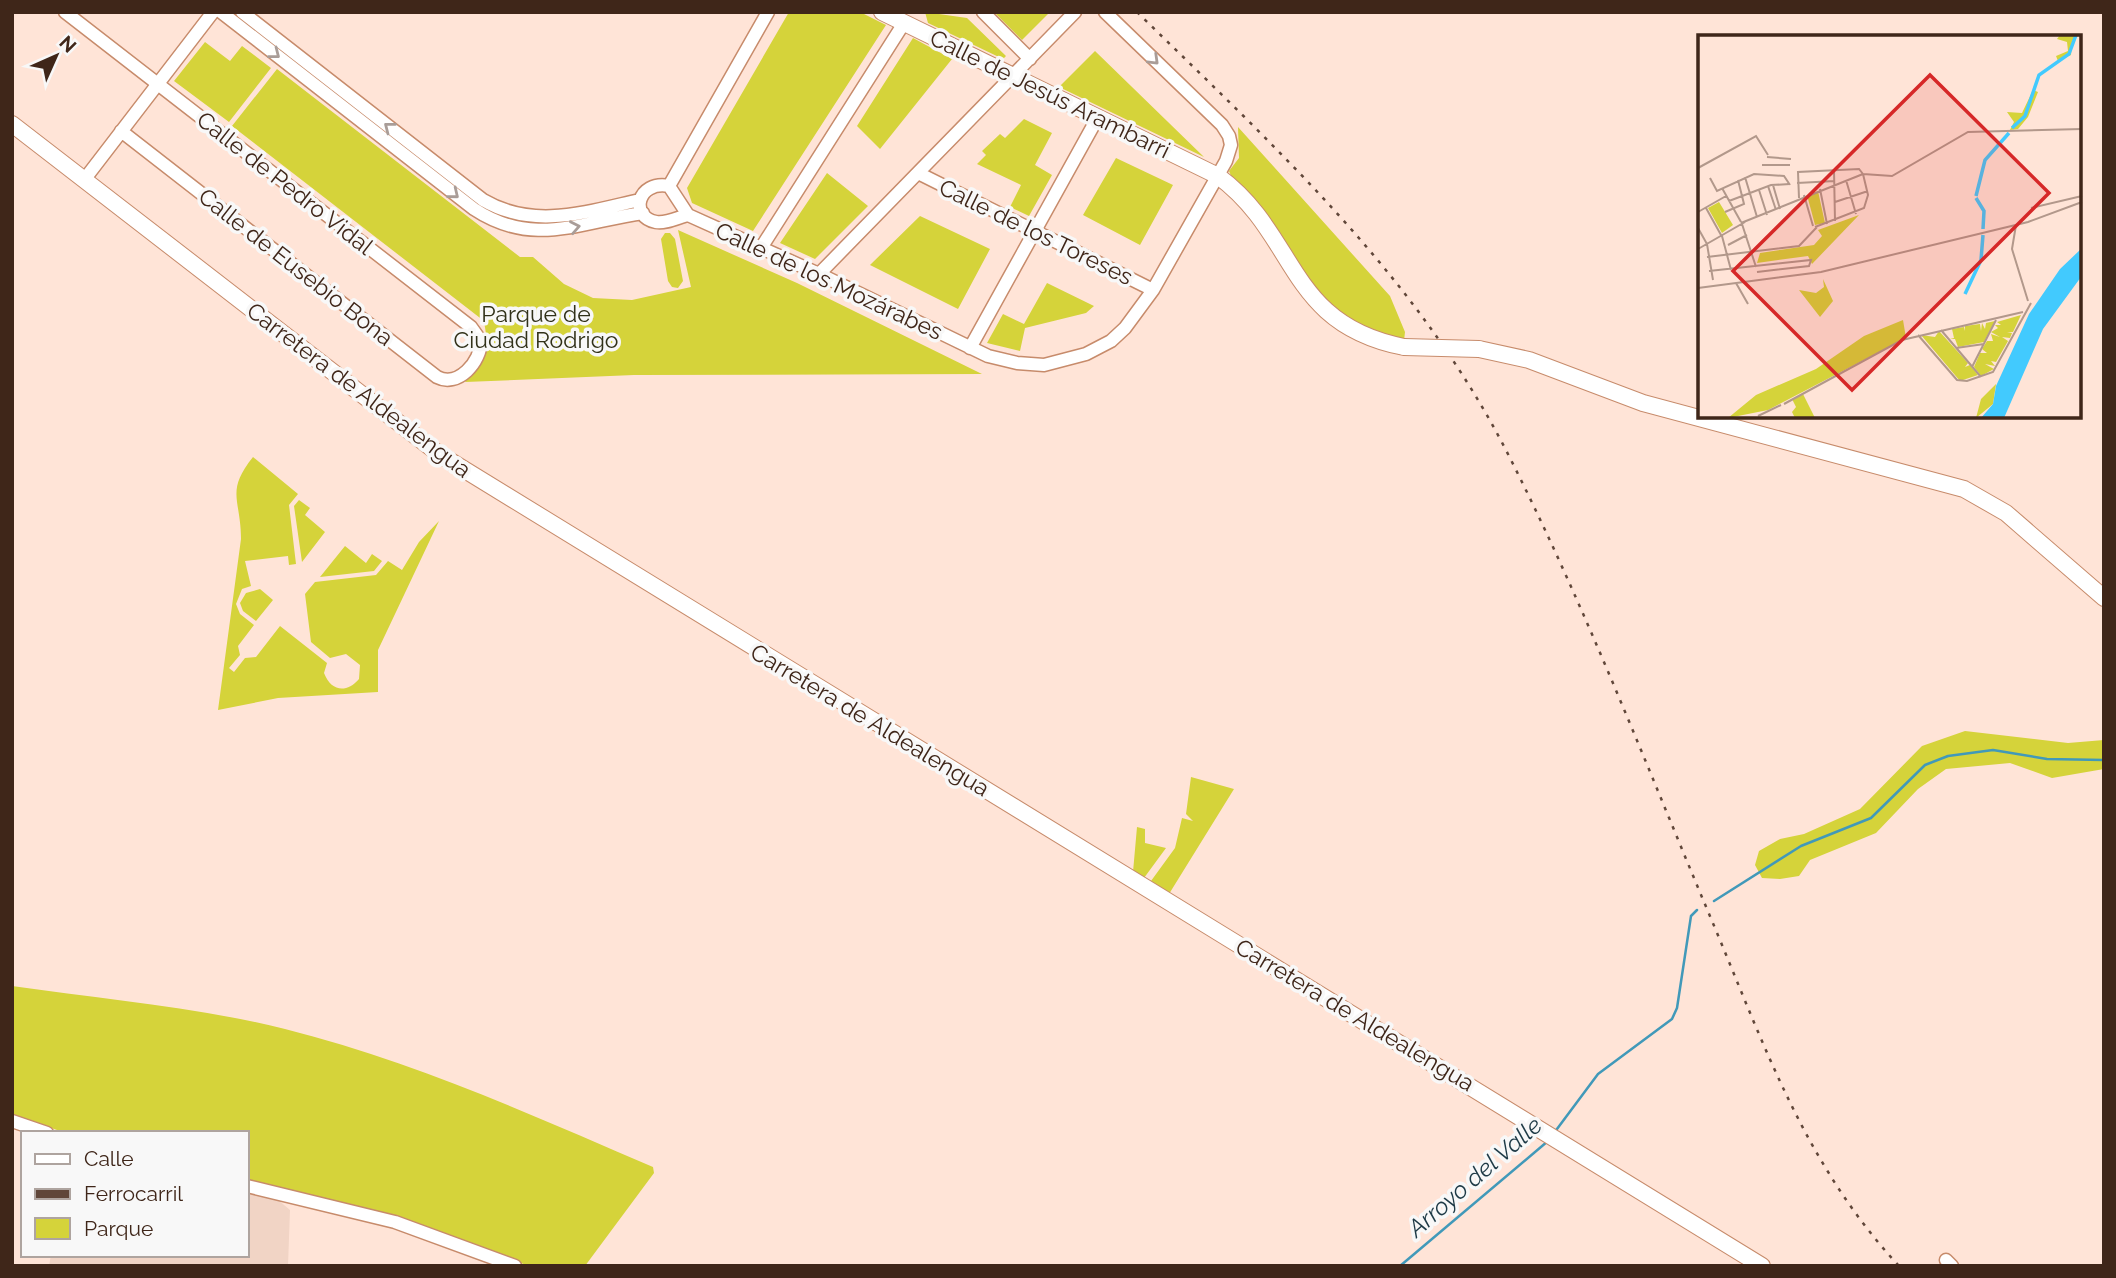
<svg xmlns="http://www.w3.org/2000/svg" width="2116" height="1278" viewBox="0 0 2116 1278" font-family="Raleway,sans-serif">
	<rect width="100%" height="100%" fill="#ffe4d7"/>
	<path fill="#f1d4c5" d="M247 1192 277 1199 290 1210 288 1266H49L51 1255H247Z"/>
	<path fill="#d5d33a" d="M789 12H860L886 25 753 231 692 203 687 188Z
		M925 12 967 18 1006 56 1003 59 928 23Z
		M994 12H1050L1022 40Z
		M913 38 952 59 880 149 857 126Z
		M205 42 230 61 242 46 271 68 229 122 174 81Z
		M1095 51 1204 157 1059 87Z
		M277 69 520 257H533L564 284 593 298 632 300 691 287 678 230 797 283 982 374 634 375 465 382 488 347 484 321 232 126Z
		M1024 119 1052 133 1035 165 1052 175 1029 216 1010 207 1021 185 977 164 986 155 982 151 1000 134 1005 138Z
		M1238 127 1390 296 1405 332 1404 341 1346 319 1313 291 1271 221 1232 178 1229 171 1239 158Z
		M1116 158 1173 185 1140 245 1083 215Z
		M827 173 868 206 815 259 780 243Z
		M920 216 990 249 958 309 870 265Z
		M665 233H670L675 239 683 281 678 288 672 287 668 281 661 239Z
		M1047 283 1094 306 1086 313 1025 328 1020 351 987 343 1003 314 1024 324Z
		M253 457 298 494 289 505 296 564 289 565 288 556 245 561 251 586 242 589 236 604 240 614 254 625 238 646 240 655 229 668 234 672 245 658 256 657 280 626 327 663 324 673C331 691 346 694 359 679L360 665 346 654 330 658 311 642 305 594 315 582 376 575 388 561 402 570 419 542 439 521 378 650V692L278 698 218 710 241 539C241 499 225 492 253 457Z
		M299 500 310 508 305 515 325 532 302 562 294 506Z
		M345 546 366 563 372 554 382 561 374 571 320 577Z
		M260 589 273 600 256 621 243 611 240 603 246 593Z
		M1965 731 2068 743 2104 740V769L2052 778 2010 763 1946 769 1918 789 1876 833 1810 860 1799 876 1780 879 1762 878 1755 865 1759 851 1780 839 1804 834 1860 809 1922 746Z
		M1191 777 1234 789 1169 894 1151 881 1175 848 1182 818 1193 821 1186 814Z
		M1137 827 1145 829V843L1166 848 1144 878 1133 872Z
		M12 986C102 999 197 1007 285 1029 413 1061 532 1115 653 1167L654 1173 585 1266H529L393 1215 247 1182V1133H66L12 1115Z"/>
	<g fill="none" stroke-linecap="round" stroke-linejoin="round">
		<path stroke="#4199b9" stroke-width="2.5" d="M1714 901 1801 846 1871 818 1925 765 1948 756 1993 750 2047 759 2104 760
			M1554 1133 1598 1074 1672 1019 1677 1008 1691 916 1697 910
			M1400 1266 1548 1141"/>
		<defs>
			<path id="street" d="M65 12 471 327 481 341C481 362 458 388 437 377L121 131
				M221 12 474 209C533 248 580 222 643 213
				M242 12 483 200C534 230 586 212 640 200
				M983 12 1030 59
				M918 173 1153 290
				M84 180 213 12
				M669 186 768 12
				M688 215C679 217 666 224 656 222 629 217 637 180 669 186L688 215 819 274 988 356 1017 363 1044 365 1086 354 1111 341 1125 328 1153 290 1226 161 1231 145 1229 136 1222 125 1105 12
				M761 248 904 23
				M819 274 1075 12
				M970 348 1098 117
				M12 1121 47 1133
				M247 1186 395 1222 515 1266
				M1946 1260 1952 1266"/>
			<path id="secondary" d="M882 12 1218 176C1299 236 1286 324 1404 347
				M12 124 439 454 1762 1266
				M1479 349 1529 360 1643 403 1964 489 2006 513 2104 598"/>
		</defs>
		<use href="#street" stroke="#c78b6b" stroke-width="15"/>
		<use href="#secondary" stroke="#c78b6b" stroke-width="18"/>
		<use href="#street" stroke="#fff" stroke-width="12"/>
		<use href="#secondary" stroke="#fff" stroke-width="16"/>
		<path stroke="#604639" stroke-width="2.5" stroke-dasharray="3.5 7" stroke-linecap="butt" d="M1137 12C1278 150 1418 277 1509 456 1586 608 1648 770 1715 928 1766 1050 1807 1167 1899 1266"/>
		<defs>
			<path id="secondary-bridge" d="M1404 347 1479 349"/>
		</defs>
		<use href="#secondary-bridge" stroke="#c78b6b" stroke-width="18" stroke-linecap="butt"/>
		<use href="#secondary-bridge" stroke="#fff" stroke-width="16"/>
	</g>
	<defs><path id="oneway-chevron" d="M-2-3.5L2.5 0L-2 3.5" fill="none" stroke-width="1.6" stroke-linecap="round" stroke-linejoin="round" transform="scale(1.75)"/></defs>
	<g stroke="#a99d98">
		<use href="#oneway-chevron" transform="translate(275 54) rotate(38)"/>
		<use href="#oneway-chevron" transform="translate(1154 60) rotate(44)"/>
		<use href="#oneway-chevron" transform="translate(389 127) rotate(-142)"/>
		<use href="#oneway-chevron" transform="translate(454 194) rotate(39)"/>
		<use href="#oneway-chevron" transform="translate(575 227) rotate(-11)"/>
	</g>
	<g text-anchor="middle" stroke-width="7" stroke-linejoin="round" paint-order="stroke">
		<g font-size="23" fill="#3f2619" stroke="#f8f8f8">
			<text transform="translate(1050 94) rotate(26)" y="8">Calle de Jesús Arambarri</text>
			<text transform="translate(285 183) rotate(38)" y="8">Calle de Pedro Vidal</text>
			<text transform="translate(1036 232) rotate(26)" y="8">Calle de los Toreses</text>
			<text transform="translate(296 267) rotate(38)" y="8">Calle de Eusebio Bona</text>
			<text transform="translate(829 281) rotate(25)" y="8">Calle de los Mozárabes</text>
			<text transform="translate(359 390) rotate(37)" y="8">Carretera de Aldealengua</text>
			<text transform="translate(870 720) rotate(31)" y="8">Carretera de Aldealengua</text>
			<text transform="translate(1355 1015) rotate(31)" y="8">Carretera de Aldealengua</text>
		</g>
		<g font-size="23" fill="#313119" stroke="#f8f8f8">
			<text x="536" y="322">Parque de<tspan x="536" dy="26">Ciudad Rodrigo</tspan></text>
		</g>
		<g font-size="24" font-style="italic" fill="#1e3a46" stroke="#f8f8f8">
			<text transform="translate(1475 1177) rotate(-41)" y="8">Arroyo del Valle</text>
		</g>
	</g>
	<g transform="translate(1698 35)">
		<rect width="383" height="383" fill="#ffe4d7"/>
		<path d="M362 0H381L374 6 373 20 360 26 358 21 370 16 369 7 359 4ZM335 55 340 57 330 82 320 94 312 95 316 87 309 77 324 78ZM120 156 127 188 117 190 109 160ZM21 167 35 190 24 198 10 173ZM161 180 114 229 110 221 59 228 62 218 116 210 124 201 120 195ZM125 244 135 266 122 282 101 255 118 258 126 252ZM323 280 315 297H309L314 298 312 303 304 302 310 306 298 327 293 326 297 331 287 329 296 334 283 341 276 332 282 318H289L284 314 289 306H295L293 299 302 302 293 297 300 293 297 290H303L299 287ZM205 285 208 303 70 375 30 383 58 360 118 334 166 301ZM297 286 286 307 260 312 257 304H252L256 303 254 294 266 292 267 296V291L282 289 283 296 284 288 287 294 288 288ZM241 296 270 328 267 332 272 330 280 340 262 346 223 300 237 302ZM298 349 295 369 278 383 283 364ZM105 359 117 383H97L94 377 98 372 94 364Z" fill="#d5d33a"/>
		<path d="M383 214V242L345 294 306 383H283L295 369 298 351 331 279 362 234Z" fill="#42cafe"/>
		<path fill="none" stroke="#42cafe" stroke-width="3.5" d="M314 93 327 81 341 40 371 19 378 0M278 161 287 125 311 98M278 163 286 176 285 194M267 259 283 225 285 200"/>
		<path fill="none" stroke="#b2988b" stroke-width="2" d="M69 122 93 124M64 130H92M0 133 58 101 70 120M136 135 137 186M165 139 194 141 270 97 384 94M47 142 59 182M12 143 19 156 56 139 86 141 92 150M148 145 158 179M99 148 137 146M75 150 82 174M70 151 78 175M24 153 43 187M122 154 129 189M61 155 69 180M106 160 115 191M101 163 100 137 161 134 165 139M31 166 73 150 92 149M137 167 170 156M8 173 23 200M333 173 384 161M0 177 28 161M27 177 46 169 40 145M43 188 165 139M44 189 58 232M318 190 314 214 330 266M117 192 166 173 170 160 165 139M0 193 9 209 15 245M24 201 33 235M30 210 49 200M0 214 47 187M9 222 101 211 119 192M11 236 113 225 111 231 59 237M38 248 50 269M0 253 123 237 330 187 384 167M243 295 283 342M220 300 259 345 269 346 295 337 333 268M258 313 286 309M274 332 298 285M86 369 204 305 325 277M60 381 83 370"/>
		<path fill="#d62828" fill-opacity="0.15" stroke="#d62828" stroke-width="3.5" d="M232 40 351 158 154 355 35 236Z"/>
		<rect width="383" height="383" fill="none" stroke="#3f2619" stroke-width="3.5"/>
	</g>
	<rect width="2116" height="1278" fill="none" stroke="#3f2619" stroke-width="28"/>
	<rect x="21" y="1131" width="228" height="126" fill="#f8f8f8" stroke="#aea49f" stroke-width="2"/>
	<rect x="35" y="1154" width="35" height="10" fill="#ffffff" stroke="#aea49f" stroke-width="2"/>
	<text x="84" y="1166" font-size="21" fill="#3f2619">Calle</text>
	<rect x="35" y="1189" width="35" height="10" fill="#604639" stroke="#aea49f" stroke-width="2"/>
	<text x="84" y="1201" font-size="21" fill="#3f2619">Ferrocarril</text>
	<rect x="35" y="1218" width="35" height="21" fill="#d5d33a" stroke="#aea49f" stroke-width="2"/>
	<text x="84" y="1236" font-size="21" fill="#3f2619">Parque</text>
	<g transform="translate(56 56) rotate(45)" stroke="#f8f8f8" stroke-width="5" paint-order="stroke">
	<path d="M0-5L12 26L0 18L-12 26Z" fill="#3f2619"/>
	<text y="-10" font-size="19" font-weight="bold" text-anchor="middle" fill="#3f2619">N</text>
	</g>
</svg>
